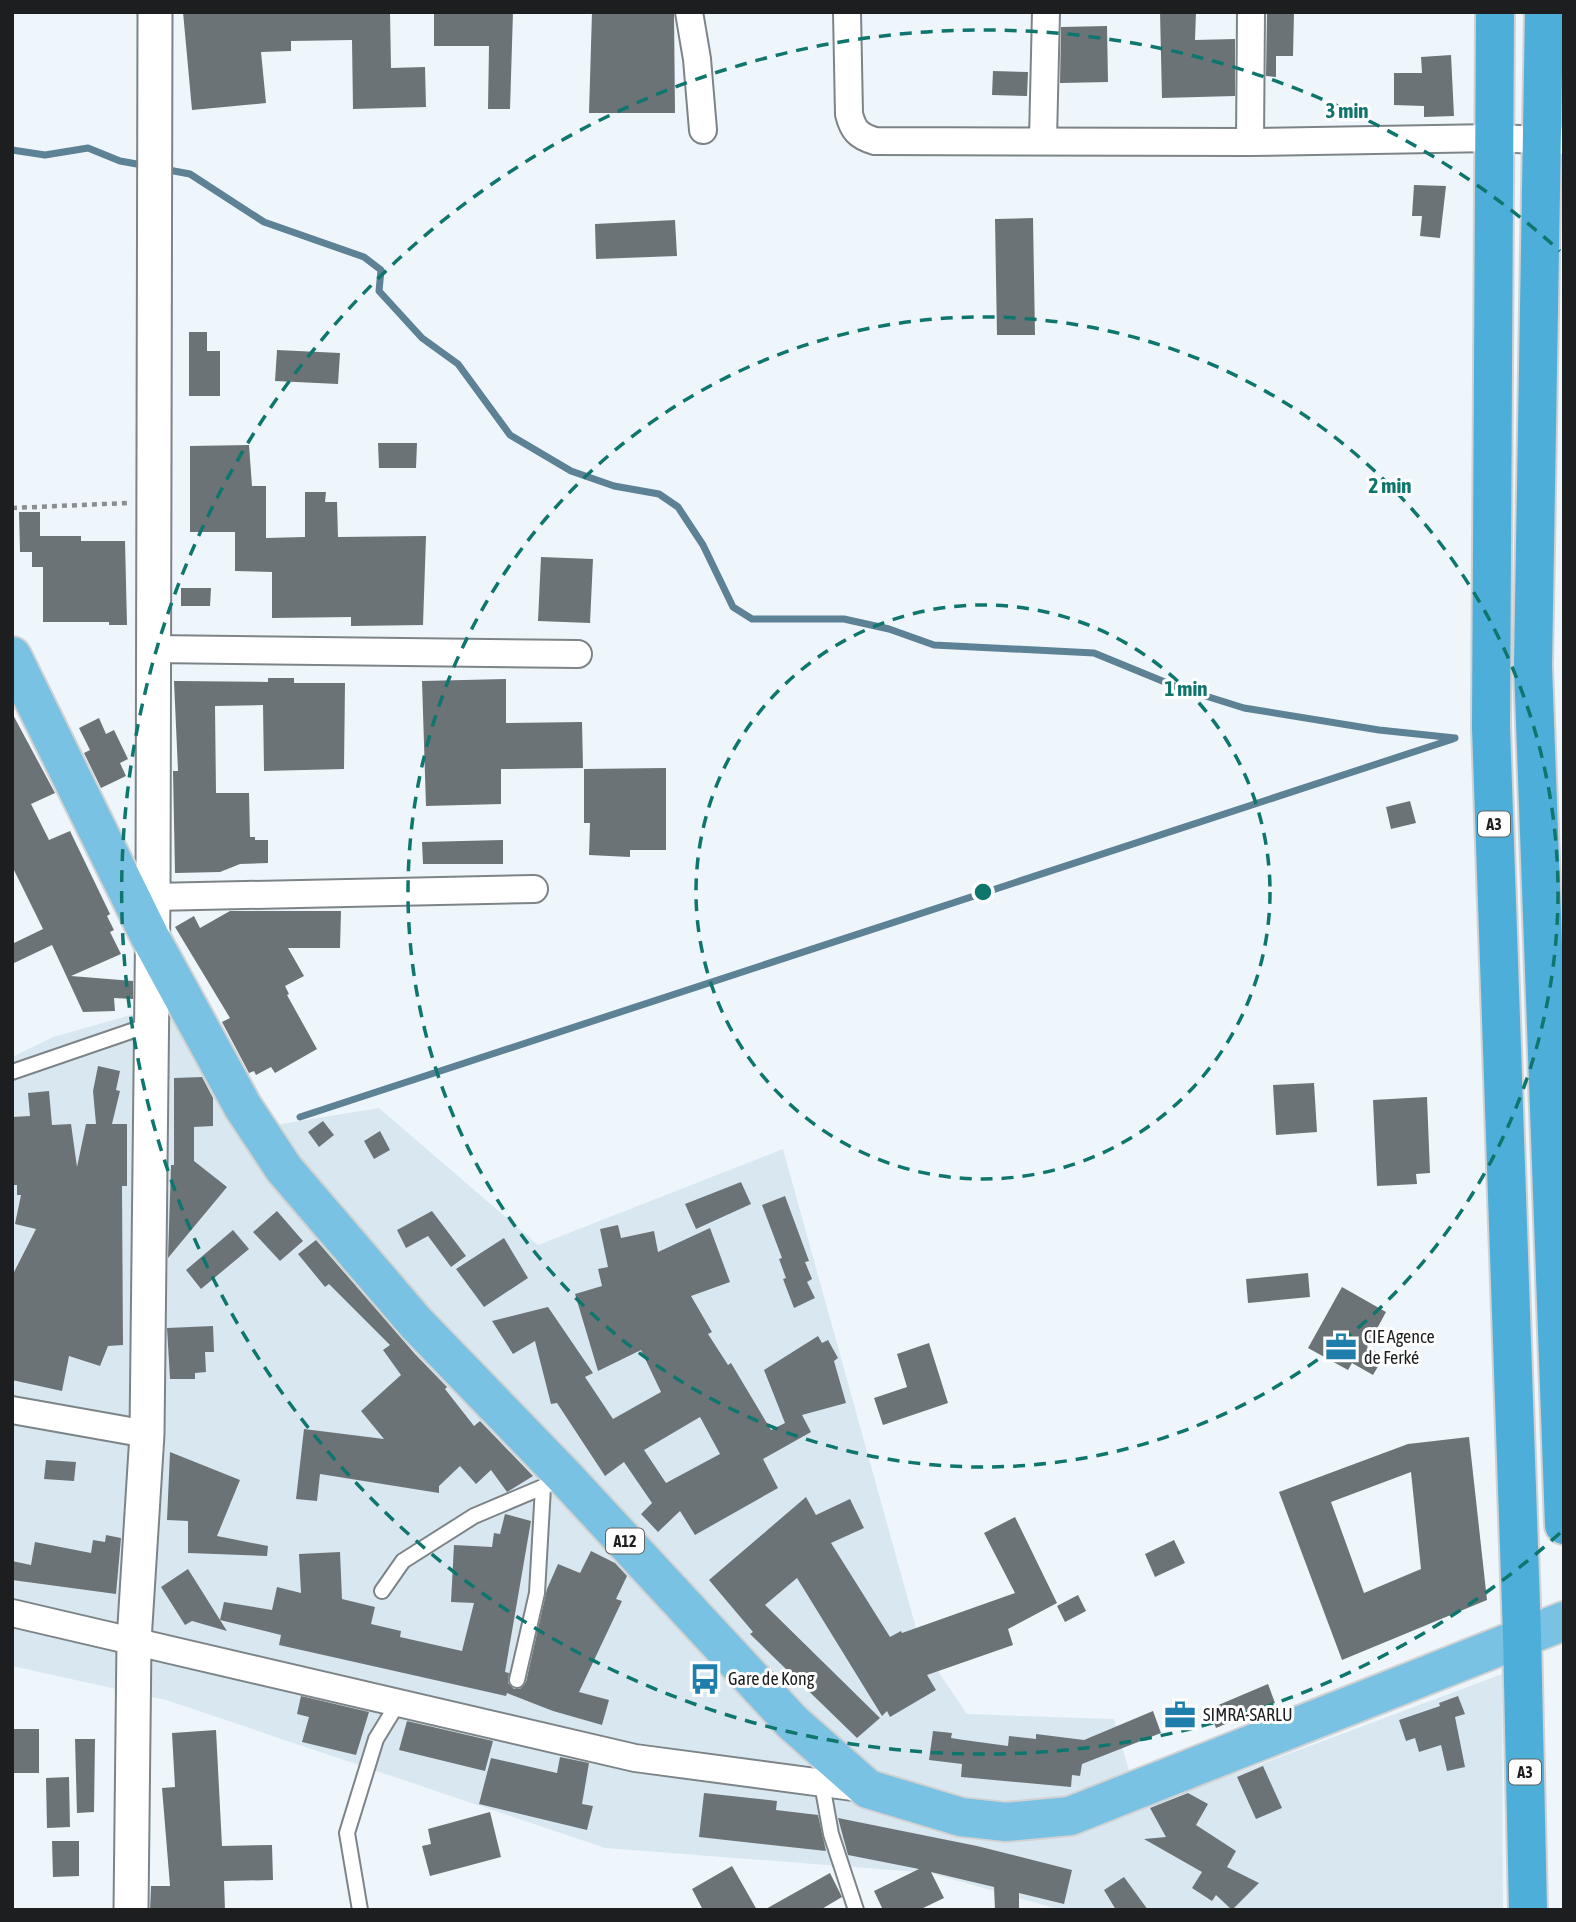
<svg xmlns="http://www.w3.org/2000/svg" width="1576" height="1922" viewBox="0 0 1576 1922" font-family="'Asap Condensed',sans-serif">
	<rect width="100%" height="100%" fill="#eef6fb"/>
	<path fill="#d9e8f0" d="M173 1003 263 1127 379 1108 538 1245 783 1149 921 1646 967 1714 1114 1719 1137 1798 1237 1773 1502 1674 1503 1910H1061L930 1873 605 1848 166 1700 12 1666V1057L53 1037Z"/>
	<g fill="none" stroke-linecap="round" stroke-linejoin="round">
		<path stroke="#5d8195" stroke-width="7" d="M12 150 45 155 88 148 120 161 148 166
			M163 169 190 174 264 222 364 257 381 270 379 291 422 338 458 364 510 435 571 471 614 486 659 494 678 507 703 545 733 607 752 619H844L889 629 934 645 1094 653 1177 687 1244 708 1379 730 1455 738
			M300 1117 1453 739"/>
	</g>
	<path fill="#6c7377" fill-rule="evenodd" d="M183 12H390L391 68 425 67 426 107 353 109 352 40 291 41V51L261 52 266 103 192 110Z
		M434 12H513L510 109H488L489 46H434Z
		M592 12H674L675 113H589Z
		M1160 12H1196L1195 40 1235 39V96L1162 98Z
		M1267 12H1294L1293 56H1276V77L1266 76Z
		M1107 26 1108 82 1060 83 1061 27Z
		M1451 55 1454 116 1424 117V106L1394 105V73H1422L1421 57Z
		M993 71 1028 72 1027 96 992 95Z
		M1414 185 1446 186 1440 238 1420 236 1422 216H1412Z
		M1033 218 1035 335H997L995 219Z
		M675 220 677 256 596 259 595 224Z
		M189 332H207V351H220V396H189Z
		M277 350 340 353 338 384 275 381Z
		M378 443H417L416 468H379Z
		M249 445 252 486H266V538L305 537V492H326L325 502H337L338 537 426 536 423 625 351 626V617L272 618V572L235 571V532H190V446Z
		M19 512H40V536H81V541H125L127 625H109V622H43V567H32V552H20Z
		M541 557 593 559 590 623 538 621Z
		M181 588H211L210 606H181Z
		M268 678H294V683H345L344 769 264 771 263 705 215 706 216 793H249L250 837H255V840H268V863L240 864 220 872 175 873 173 771H178L174 681 268 682Z
		M506 679V723L582 722 583 768 501 769V804L426 806 422 681Z
		M12 713 55 793 31 804 49 840 70 831 110 914 107 916 114 930 110 932 121 954 71 976 133 981V999L114 998 115 1011 83 1012 52 945 12 964V944L43 929 12 866Z
		M99 718 106 734 114 730 128 759 120 763 126 776 101 788 84 753 90 750 79 728Z
		M666 768V850H630V857L589 855 590 823H584V769Z
		M1410 801 1416 823 1391 829 1386 807Z
		M503 840V864H423L422 842Z
		M230 911H341L340 948H288L304 976 285 986 289 994 287 995 317 1049 275 1073 271 1067 256 1075 254 1071 249 1073 222 1022 230 1018 175 927 194 916 200 928Z
		M98 1066 120 1071 116 1090 120 1091 112 1124H127V1186H122L123 1345 108 1346 100 1366 69 1356 62 1391 12 1380V1276L36 1229 15 1224 21 1195H17V1185H12V1117L30 1116 28 1093 49 1091 52 1125 71 1124 77 1167 86 1124H96L93 1091Z
		M202 1077 213 1098V1126L194 1127V1161L227 1187 168 1258 171 1165H174V1078Z
		M1314 1083 1317 1132 1276 1135 1273 1085Z
		M1427 1097 1430 1173 1416 1174 1417 1184 1377 1186 1373 1100Z
		M323 1121 334 1135 319 1147 308 1132Z
		M380 1131 390 1150 374 1159 364 1141Z
		M741 1182 751 1204 696 1229 685 1204Z
		M785 1196 809 1261 805 1262 812 1279 807 1282 815 1298 794 1308 783 1279 786 1278 779 1259 782 1258 762 1205Z
		M277 1211 303 1241 280 1261 253 1232Z
		M432 1211 466 1256 451 1267 428 1236 406 1248 397 1230Z
		M618 1225 621 1238 654 1231 658 1252 710 1228 730 1282 691 1296 712 1332 708 1334 728 1365 731 1363 771 1430 785 1423 764 1370 818 1336 822 1343 828 1340 838 1358 834 1361 846 1403 802 1415 811 1432 763 1459 778 1488 695 1535 680 1511 658 1532 641 1514 652 1503 624 1462 605 1476 557 1403 551 1404 535 1341 513 1354 492 1321 548 1307 593 1373 585 1377 613 1419 661 1392 641 1350 598 1371 575 1294 602 1286 598 1269 608 1267 600 1229ZM700 1417 720 1454 666 1483 644 1450Z
		M233 1230 249 1249 201 1289 186 1270Z
		M504 1238 528 1278 484 1307 456 1269Z
		M316 1240 415 1354 447 1387 445 1389 474 1426 480 1421 533 1476 507 1492 491 1470 476 1484 460 1466 439 1486V1493L320 1474 317 1501 296 1499 304 1429 384 1439 361 1411 401 1375 383 1350 390 1345 329 1284 325 1287 298 1254Z
		M1308 1273 1310 1297 1248 1303 1246 1279Z
		M1342 1287 1386 1312 1367 1347 1384 1356 1373 1375 1352 1363 1348 1370 1308 1348Z
		M213 1326 214 1352H205L206 1372 195 1373V1379H170L167 1328Z
		M929 1343 948 1403 883 1425 874 1398 907 1387 897 1354Z
		M1469 1437 1487 1600 1342 1660 1279 1492 1408 1444ZM1411 1472 1421 1569 1364 1593 1331 1502Z
		M170 1452 240 1480 217 1536 268 1546 267 1556 188 1553V1521L167 1520Z
		M46 1460 76 1462 74 1481 44 1479Z
		M806 1497 816 1515 850 1499 864 1528 831 1543 890 1637 901 1631 902 1633 1015 1593 984 1533 1015 1517 1057 1603 1008 1629 1013 1645 927 1675 936 1690 890 1717 887 1711 882 1716 797 1578 765 1605 880 1718 857 1738 750 1634 753 1632 709 1580Z
		M505 1514 531 1521 505 1672 509 1673 508 1683 514 1689H520L526 1682 547 1589 558 1564 580 1573 591 1551 615 1563 627 1576 616 1599 622 1601 579 1692 609 1700 602 1725 553 1711 507 1693 506 1696 279 1645 281 1635 220 1620 227 1631 192 1621 185 1625 161 1587 188 1569 220 1620 224 1602 272 1610 277 1587 301 1593 299 1554 340 1552 342 1599 375 1607 371 1624 401 1631 400 1637 462 1651 474 1603 451 1602 454 1545 492 1547 494 1533 500 1534Z
		M106 1535 121 1538 116 1594 12 1580V1561L31 1565 35 1542 91 1553 93 1540 105 1542Z
		M1174 1540 1185 1563 1155 1577 1145 1554Z
		M1078 1595 1086 1611 1065 1622 1057 1606Z
		M1268 1684 1275 1703 1216 1728 1209 1709Z
		M301 1696 369 1712 356 1755 302 1742 309 1717 297 1714Z
		M1458 1696 1465 1714 1455 1717 1465 1767 1447 1771 1441 1745 1419 1752 1415 1738 1406 1741 1399 1720 1440 1706 1439 1703Z
		M1153 1711 1161 1733 1082 1764 1080 1776 1072 1775 1071 1787 961 1777 962 1764 929 1760 933 1731 952 1733 951 1738 964 1740 1008 1746 1009 1736 1036 1739V1734L1084 1740Z
		M407 1721 493 1741 485 1771 399 1750Z
		M12 1729H39V1773H12Z
		M216 1730 222 1846 272 1845 273 1880 224 1881 225 1910H150L151 1886H170L162 1788 175 1787 172 1733Z
		M75 1739H95L94 1812 77 1813Z
		M560 1757 589 1763 582 1804 593 1806 587 1830 479 1804 491 1758 557 1773Z
		M1263 1766 1282 1808 1256 1819 1237 1777Z
		M69 1777 70 1827 47 1828 46 1778Z
		M704 1793 777 1801 776 1810 818 1815 826 1851 699 1837Z
		M1188 1793 1208 1804 1196 1825 1236 1851 1227 1867 1259 1883 1232 1910 1216 1895 1212 1901 1192 1888 1202 1872 1144 1839 1166 1837 1150 1808Z
		M490 1812 501 1857 430 1876 422 1846 431 1844 428 1829Z
		M838 1818 977 1846 1072 1870 1064 1904 1019 1893V1910H995L994 1887 931 1872 944 1898 919 1910H883L874 1891 919 1869 848 1855Z
		M52 1841H79V1876L53 1877Z
		M732 1866 757 1910H703L692 1889Z
		M830 1873 842 1897 820 1910H764Z
		M1124 1877 1148 1910H1116L1104 1890Z"/>
	<g fill="none" stroke-linecap="round" stroke-linejoin="round">
		<defs>
			<path id="service" d="M12 1072 149 1025
				M382 1591 403 1561 474 1516 564 1478
				M517 1680 537 1593 543 1487
				M822 1784 831 1834 856 1910
				M360 1910 347 1833 376 1739 398 1703"/>
			<path id="minor" d="M689 12 697 59 703 130
				M847 12 849 114C853 130 858 136 875 141L1250 142 1494 138 1564 141
				M1043 139 1046 12
				M1250 142 1251 12
				M152 649 578 654
				M153 897 534 889
				M12 1410 147 1434
				M12 1613 635 1758 868 1789"/>
			<path id="tertiary" d="M131 1910 134 1641 147 1434 153 897 155 12"/>
			<path id="primary" d="M12 656 150 937 243 1107 284 1169 416 1323 565 1477 792 1722 868 1789 961 1817 1006 1822 1070 1816 1564 1621"/>
			<path id="trunk" d="M1495 12 1491 727 1522 1635 1528 1910
				M1544 12 1533 666 1564 1525"/>
		</defs>
		<use href="#service" stroke="#7d8488" stroke-width="18"/>
		<use href="#minor" stroke="#7d8488" stroke-width="30"/>
		<use href="#tertiary" stroke="#7d8488" stroke-width="37"/>
		<use href="#primary" stroke="#d2d2d2" stroke-width="42"/>
		<use href="#trunk" stroke="#d2d2d2" stroke-width="42"/>
		<path stroke="#898e92" stroke-width="4.5" stroke-dasharray="5 5" stroke-linecap="butt" d="M12 508 127 503"/>
		<use href="#service" stroke="#fff" stroke-width="14"/>
		<use href="#minor" stroke="#fff" stroke-width="26"/>
		<use href="#tertiary" stroke="#fff" stroke-width="33"/>
		<use href="#primary" stroke="#7ac2e3" stroke-width="38"/>
		<use href="#trunk" stroke="#4eaeda" stroke-width="38"/>
	</g>
	<g fill="none" stroke="#0f766e" stroke-width="3.5" stroke-dasharray="12 9">
		<circle cx="983" cy="892" r="287"/>
		<circle cx="983" cy="892" r="575"/>
		<path d="M1560 1533A862 862 0 1 1 1560 251"/>
	</g>
	<defs>
		<symbol id="office-bare" viewBox="-9 -9 18 18"><path d="M-6-3h4V-5.5h4V-3h4V5H-6ZM-1-4.5V-3h2v-1.5ZM-6 0V1H6V0Z" fill="#1f7eab" stroke="#fff" stroke-width="2.5" paint-order="stroke"/></symbol>
		<symbol id="bus-bare" viewBox="-9 -9 18 18"><path d="M-5-6H5V4H4V6H2V4H-2V6H-4V4H-5ZM-3.5-4V0h7V-4ZM-3.5 1.2v1.5H-2V1.2ZM2 1.2v1.5H3.5V1.2Z" fill="#1f7eab" stroke="#fff" stroke-width="2.5" paint-order="stroke"/></symbol>
	</defs>
	<g fill-rule="evenodd">
		<use href="#office-bare" x="1319" y="1325" width="44" height="44"/>
		<use href="#bus-bare" x="683" y="1657" width="44" height="44"/>
		<use href="#office-bare" x="1158" y="1693" width="44" height="44"/>
	</g>
	<g text-anchor="middle" stroke-width="6" stroke-linejoin="round" paint-order="stroke">
		<g fill="#fff" stroke="#606263" stroke-width="2">
			<rect x="1478" y="811.5" width="32" height="25" rx="5"/>
			<rect x="606" y="1528.5" width="38" height="25" rx="5"/>
			<rect x="1509" y="1759.5" width="32" height="25" rx="5"/>
		</g>
		<g font-size="16" font-weight="bold" fill="#1c1e20">
			<text x="1494" y="830">A3</text>
			<text x="625" y="1547">A12</text>
			<text x="1525" y="1778">A3</text>
		</g>
		<g font-size="18" fill="#1c1e20" stroke="#fff" text-anchor="start">
			<text x="1364" y="1343">CIE Agence<tspan x="1364" dy="21">de Ferké</tspan></text>
			<text x="728" y="1685">Gare de Kong</text>
			<text x="1203" y="1721">SIMRA-SARLU</text>
		</g>
	</g>
	<circle cx="983" cy="892" r="10" fill="#0f766e" stroke="#fff" stroke-width="3.5"/>
	<g font-size="21" text-anchor="middle" font-weight="bold" fill="#0f766e" stroke="#fff" stroke-width="6" stroke-linejoin="round" paint-order="stroke">
		<text x="1347" y="118">3 min</text>
		<text x="1390" y="493">2 min</text>
		<text x="1186" y="696">1 min</text>
	</g>
	<rect width="1576" height="1922" fill="none" stroke="#1c1e20" stroke-width="28"/>
</svg>
